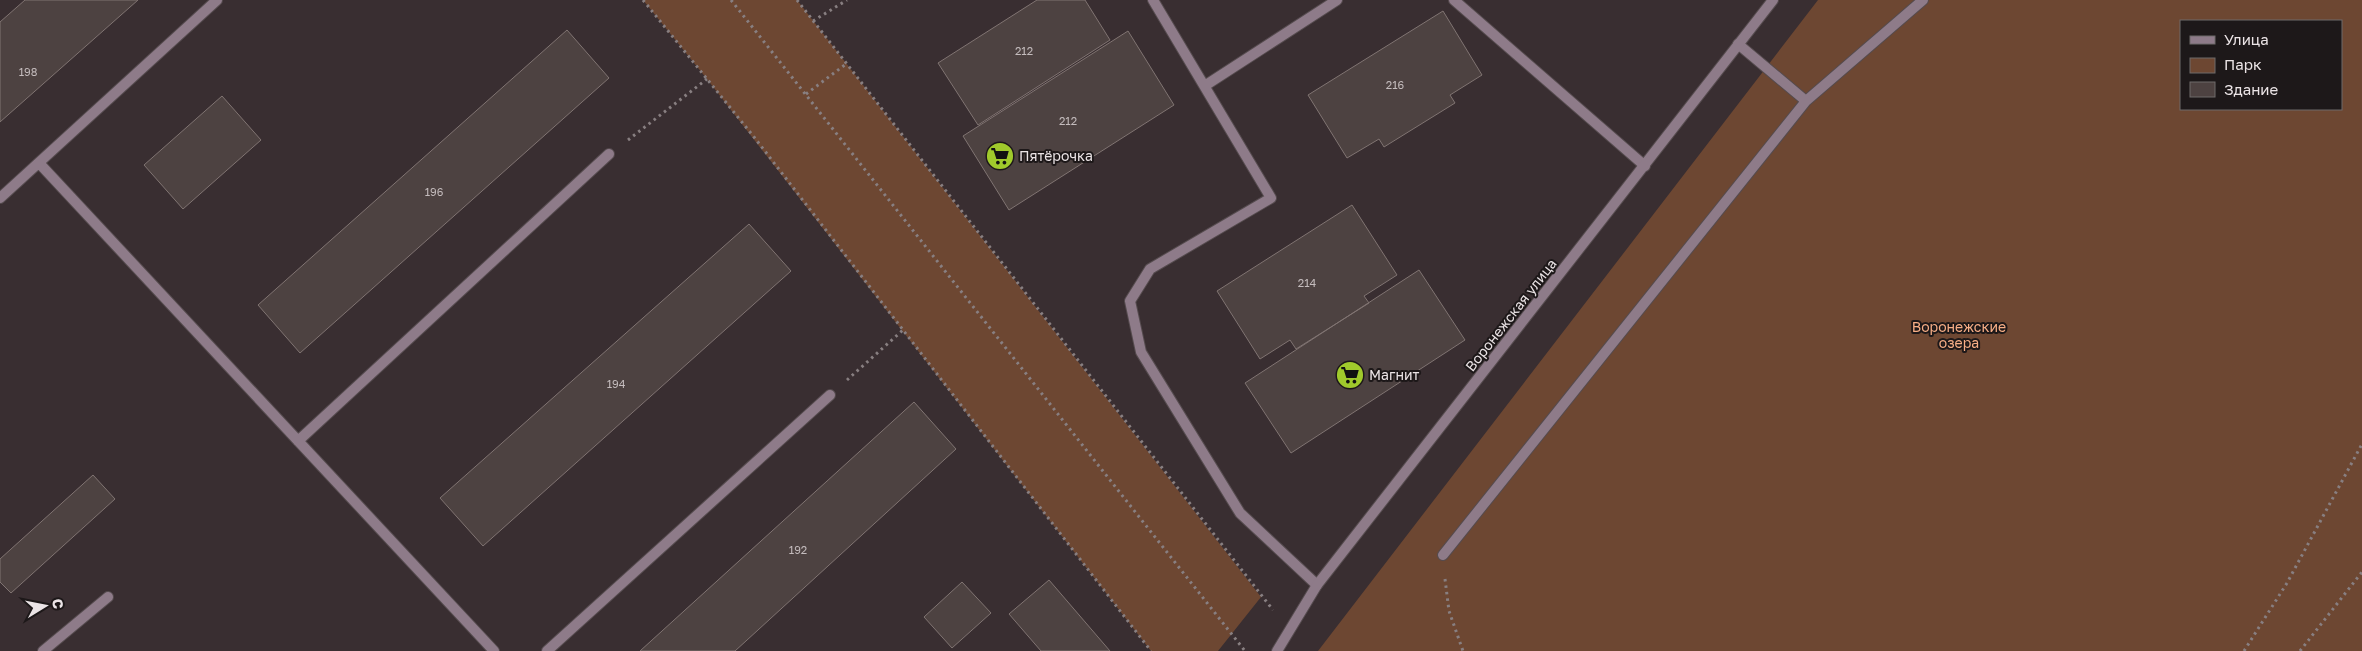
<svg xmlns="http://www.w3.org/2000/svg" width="2362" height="651" viewBox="0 0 2362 651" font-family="'Golos Text',sans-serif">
	<rect width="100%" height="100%" fill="#392e31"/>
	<path fill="#6d4732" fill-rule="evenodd" d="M643 0H797L1261 597 1218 651H1151L707 79Z
		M1818 0H2362V651H1318ZM2181 21H2341V109H2181Z"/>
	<path fill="#4d4241" stroke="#807472" d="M25 0H138L0 122V22Z
		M1037 0H1085L1110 40 978 125 938 63Z
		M1443 11 1482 75 1450 95 1455 103 1384 147 1379 139 1347 158 1308 95Z
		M567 30 609 78 300 353 258 305Z
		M1128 31 1174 105 1009 210 963 136Z
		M222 96 261 140 183 209 144 165Z
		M1352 205 1397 275 1364 296 1369 303 1296 349 1290 340 1260 359 1217 291Z
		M749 224 791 271 483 546 440 498Z
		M1419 270 1465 340 1291 453 1245 383Z
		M914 402 956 449 735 651H640Z
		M93 475 115 499 11 593 0 582V559Z
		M1049 580 1110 651H1041L1009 614Z
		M962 582 991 613 952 648 924 617Z"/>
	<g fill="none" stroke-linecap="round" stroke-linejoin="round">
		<defs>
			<path id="service" d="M1153 0 1271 198 1150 269 1130 301 1141 352 1240 513 1317 585
				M1454 0 1645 166
				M1206 85 1337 0
				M1806 101 1923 0
				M39 163 494 651
				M0 198 217 0
				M298 441 609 154
				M1443 555 1806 101 1738 44
				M43 651 108 597
				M547 651 830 395"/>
			<path id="minor" d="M1277 651 1317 585 1773 0"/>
		</defs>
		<use href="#service" stroke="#554b4e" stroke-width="12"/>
		<use href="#minor" stroke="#554b4e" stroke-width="12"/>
		<path stroke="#887f81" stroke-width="3" stroke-dasharray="2.5 4" stroke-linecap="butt" d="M643 0 754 137 1151 651
			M731 0 1245 651
			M797 0 1273 610
			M813 21 847 0
			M806 94 846 64
			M628 140 707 79
			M847 380 903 330
			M1445 579 1449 611 1463 651
			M2244 651 2287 583 2362 444
			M2300 651 2362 572"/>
		<use href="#service" stroke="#8e7b89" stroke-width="10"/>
		<use href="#minor" stroke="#8e7b89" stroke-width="10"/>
	</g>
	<defs>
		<symbol id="supermarket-disc" viewBox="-11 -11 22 22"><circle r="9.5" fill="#a0ca2c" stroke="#1d1819"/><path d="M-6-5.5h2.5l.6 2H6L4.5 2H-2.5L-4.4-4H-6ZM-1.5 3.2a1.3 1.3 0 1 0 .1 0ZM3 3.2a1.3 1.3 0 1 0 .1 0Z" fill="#111"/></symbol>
	</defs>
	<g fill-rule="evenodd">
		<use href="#supermarket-disc" x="984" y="140" width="32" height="32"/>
		<use href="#supermarket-disc" x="1334" y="359" width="32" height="32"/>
	</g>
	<g text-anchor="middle" stroke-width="4" stroke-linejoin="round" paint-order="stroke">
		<g font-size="11" fill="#c4bcbd">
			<text x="1024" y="55">212</text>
			<text x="28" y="76">198</text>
			<text x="1395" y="89">216</text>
			<text x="1068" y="125">212</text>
			<text x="434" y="196">196</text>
			<text x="1307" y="287">214</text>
			<text x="616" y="388">194</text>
			<text x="798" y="554">192</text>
		</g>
		<g font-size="14" fill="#ebe4e6" stroke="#1d1819" text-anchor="start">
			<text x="1019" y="161">Пятёрочка</text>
			<text x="1369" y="380">Магнит</text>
		</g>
		<g font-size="14" fill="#ebe4e6" stroke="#1d1819">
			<text transform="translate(1511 315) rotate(-52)" y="5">Воронежская улица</text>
		</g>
		<g font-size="14" fill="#f7ae86" stroke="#1d1819">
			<text x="1959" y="332">Воронежские<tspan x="1959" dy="16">озера</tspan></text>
		</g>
	</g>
	<rect x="2180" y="20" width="162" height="90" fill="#1d1819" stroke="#6f6a6b"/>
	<rect x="2190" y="36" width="25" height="8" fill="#8e7b89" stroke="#6f6a6b"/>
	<text x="2224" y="45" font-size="15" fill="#ebe4e6">Улица</text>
	<rect x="2190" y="58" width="25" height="15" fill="#6d4732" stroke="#6f6a6b"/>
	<text x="2224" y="70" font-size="15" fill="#ebe4e6">Парк</text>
	<rect x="2190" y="82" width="25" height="15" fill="#4d4241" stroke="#6f6a6b"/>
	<text x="2224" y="95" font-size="15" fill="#ebe4e6">Здание</text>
	<g transform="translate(45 606) rotate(80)" stroke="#1d1819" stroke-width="4" paint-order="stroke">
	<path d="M0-4L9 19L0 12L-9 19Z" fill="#ebe4e6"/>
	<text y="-8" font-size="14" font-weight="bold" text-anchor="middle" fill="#ebe4e6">С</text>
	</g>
</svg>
